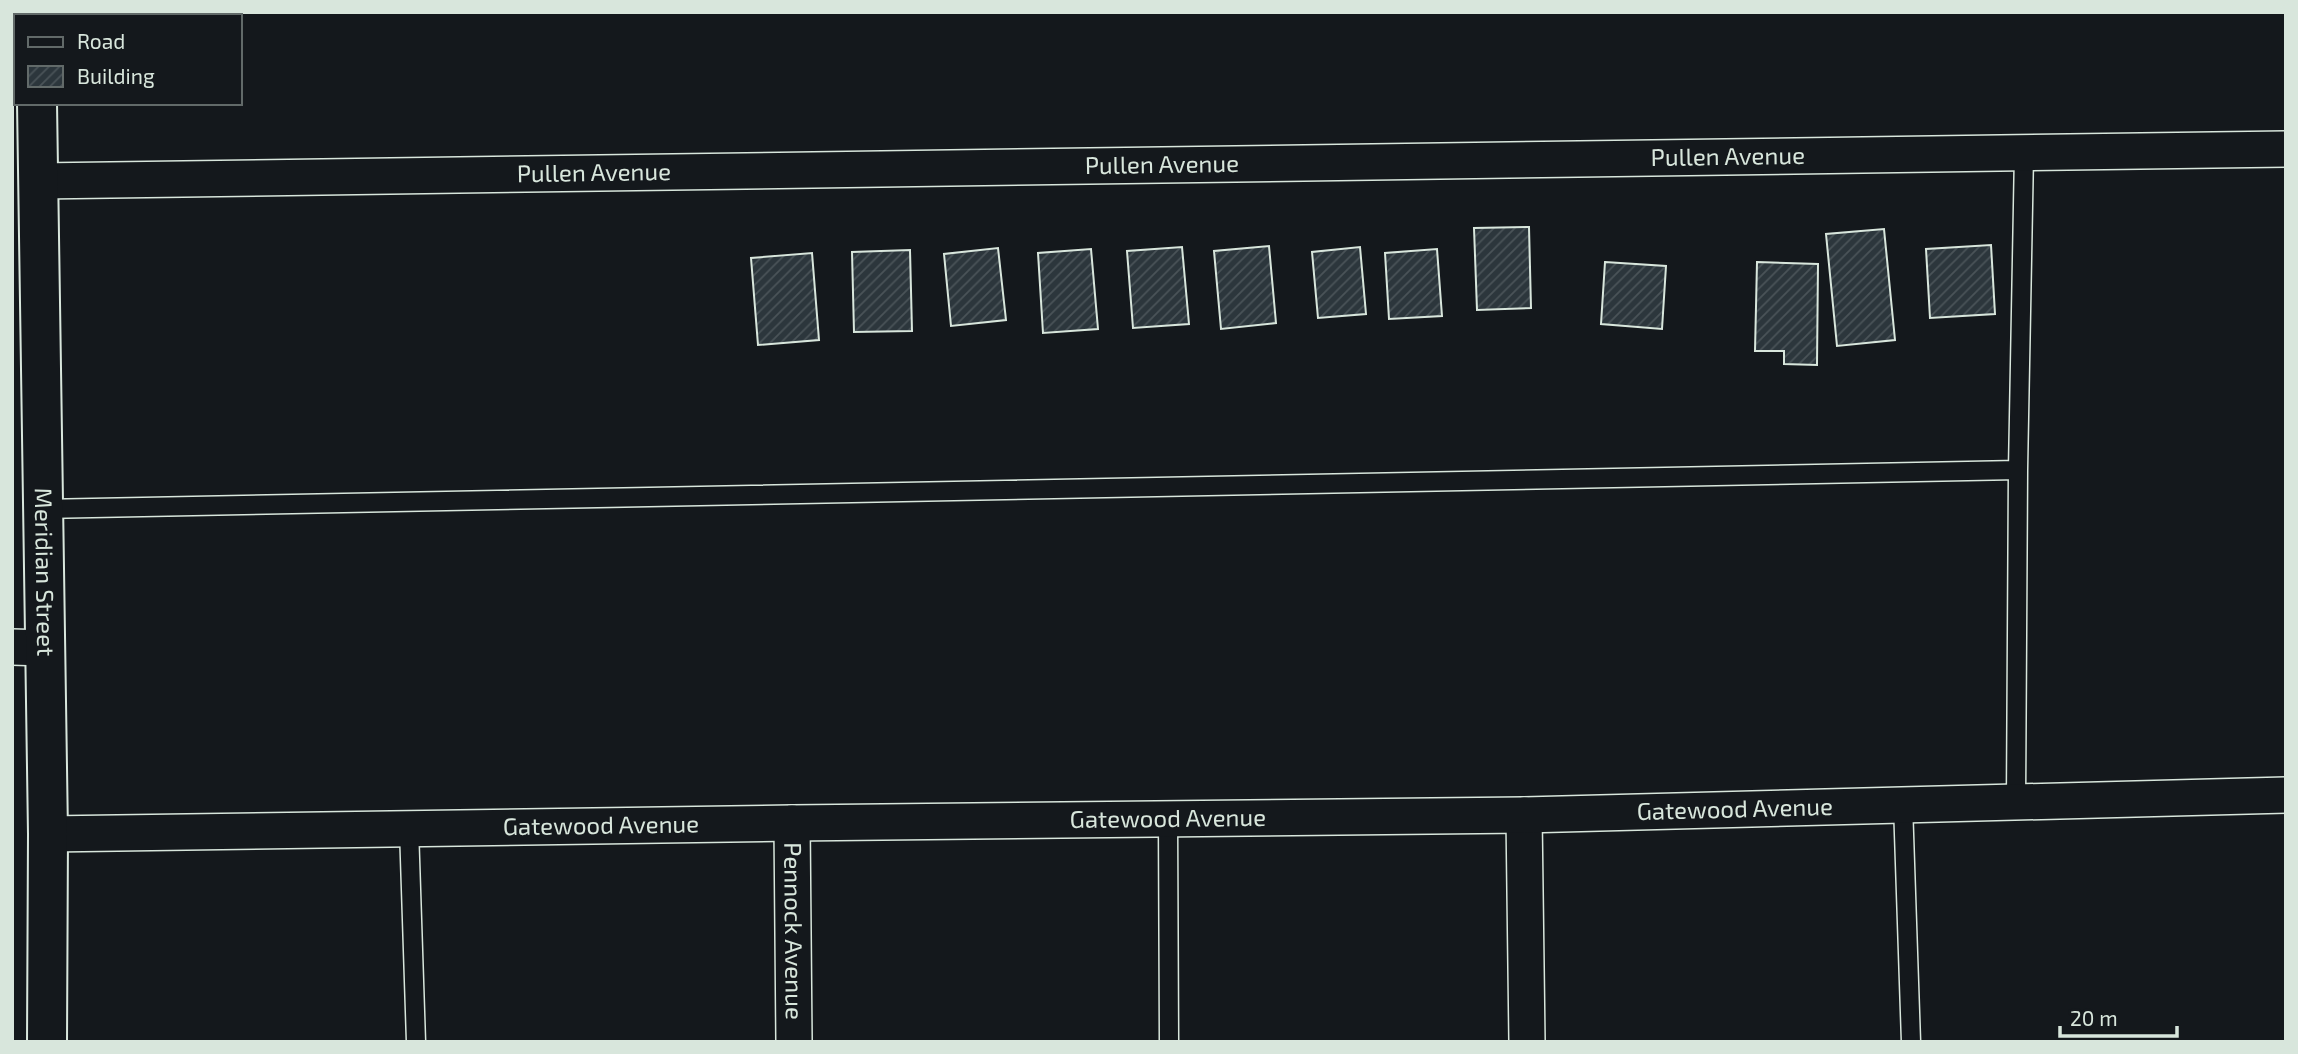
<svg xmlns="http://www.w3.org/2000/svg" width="2298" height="1054" viewBox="0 0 2298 1054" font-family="'Exo 2',sans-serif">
	<defs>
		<pattern id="building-hatch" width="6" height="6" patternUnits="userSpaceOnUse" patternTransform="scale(1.75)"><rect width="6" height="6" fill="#2c363c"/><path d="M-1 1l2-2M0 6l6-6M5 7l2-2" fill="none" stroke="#4a5358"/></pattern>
	</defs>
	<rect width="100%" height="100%" fill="#14181c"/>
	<path fill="url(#building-hatch)" stroke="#d8e6dc" stroke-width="2" d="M1529 227 1531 308 1477 310 1474 228Z
		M1884 229 1895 340 1837 346 1826 234Z
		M1991 245 1995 314 1930 318 1926 249Z
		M1269 246 1276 323 1221 329 1214 251Z
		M1182 247 1189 324 1133 328 1127 251Z
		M1360 247 1366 314 1318 318 1312 252Z
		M998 248 1006 320 951 326 944 254Z
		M1091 249 1098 329 1043 333 1038 253Z
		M1437 249 1442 316 1389 319 1385 253Z
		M910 250 912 331 854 332 852 252Z
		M812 253 819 340 758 345 751 258Z
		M1605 262 1666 266 1662 329 1601 324Z
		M1757 262 1818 264 1817 365 1784 364V351H1755Z"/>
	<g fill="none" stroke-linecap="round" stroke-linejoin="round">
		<defs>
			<path id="service" d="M42 509 2018 470
				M2016 801 2018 470 2024 153
				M1903 804 1911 1042
				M1168 818 1169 1042
				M409 828 416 1042"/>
			<g id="minor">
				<path id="s1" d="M38 181 2286 149"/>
				<path d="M12 647 45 648"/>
				<path d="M1524 815 1527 1042"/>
				<path id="s2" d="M792 823 794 1042"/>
				<path id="s3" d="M48 834 792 823 1524 815 2286 795"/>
			</g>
			<g id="tertiary">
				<path d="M36 12V16"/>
				<path id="s4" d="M37 103 48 834 47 1042"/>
			</g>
		</defs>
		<use href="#service" stroke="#d8e6dc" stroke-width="21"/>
		<use href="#minor" stroke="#d8e6dc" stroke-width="38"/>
		<use href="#tertiary" stroke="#d8e6dc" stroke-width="42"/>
		<use href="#service" stroke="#14181c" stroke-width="18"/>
		<use href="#minor" stroke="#14181c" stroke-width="35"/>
		<use href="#tertiary" stroke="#14181c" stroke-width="38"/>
	</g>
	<g text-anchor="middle" stroke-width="5" stroke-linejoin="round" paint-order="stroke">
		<g font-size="24" fill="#d8e6dc" stroke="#14181c">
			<text dy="8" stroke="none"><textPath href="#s1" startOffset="1690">Pullen Avenue</textPath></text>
			<text dy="8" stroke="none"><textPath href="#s1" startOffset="1124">Pullen Avenue</textPath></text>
			<text dy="8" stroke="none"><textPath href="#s1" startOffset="556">Pullen Avenue</textPath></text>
			<text dy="8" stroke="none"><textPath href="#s4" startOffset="469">Meridian Street</textPath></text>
			<text dy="8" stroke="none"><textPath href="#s3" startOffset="1687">Gatewood Avenue</textPath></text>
			<text dy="8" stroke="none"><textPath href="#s3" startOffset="1120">Gatewood Avenue</textPath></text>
			<text dy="8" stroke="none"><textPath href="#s3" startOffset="553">Gatewood Avenue</textPath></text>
			<text dy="8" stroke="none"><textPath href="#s2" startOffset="108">Pennock Avenue</textPath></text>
		</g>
	</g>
	<rect width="2298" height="1054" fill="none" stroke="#d8e6dc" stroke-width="28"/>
	<rect x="14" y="14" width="228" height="91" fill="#14181c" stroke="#626a69" stroke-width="2"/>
	<rect x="28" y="37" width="35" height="10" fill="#14181c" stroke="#626a69" stroke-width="2"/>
	<text x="77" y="49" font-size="21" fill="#d8e6dc">Road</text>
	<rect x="28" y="66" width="35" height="21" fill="url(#building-hatch)" stroke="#626a69" stroke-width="2"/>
	<text x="77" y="84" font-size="21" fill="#d8e6dc">Building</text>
	<path d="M2060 1026v10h117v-10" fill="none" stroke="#d8e6dc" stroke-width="3.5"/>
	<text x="2070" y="1026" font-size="21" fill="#d8e6dc" stroke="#14181c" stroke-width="5" paint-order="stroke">20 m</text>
</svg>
